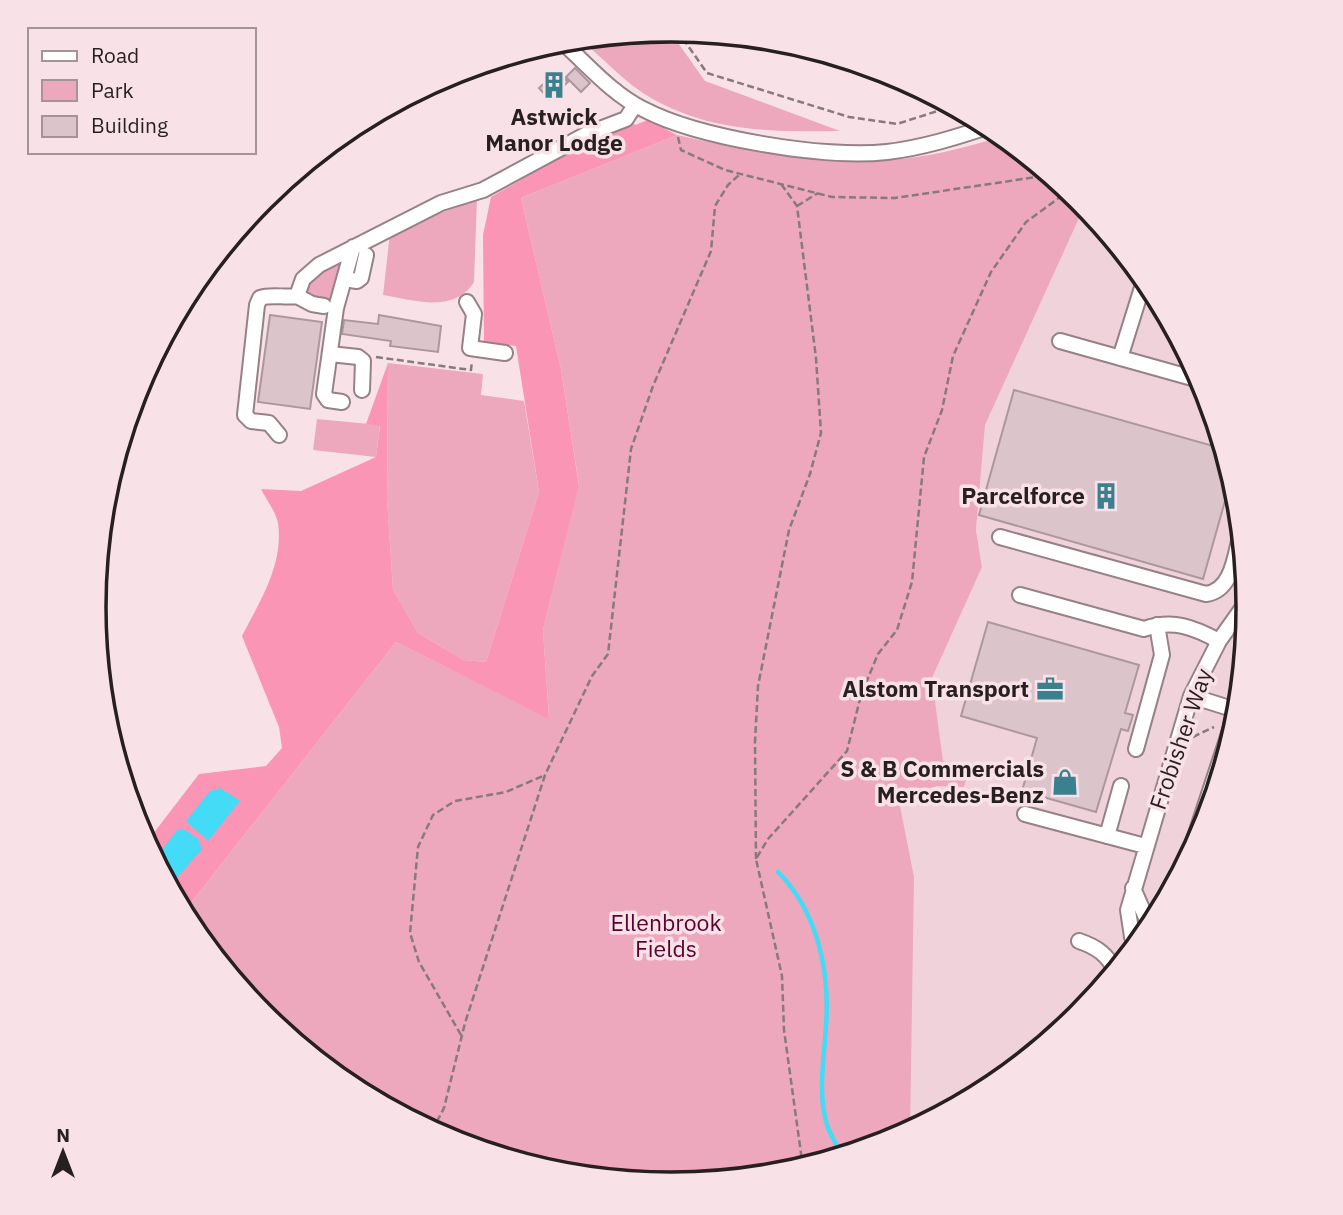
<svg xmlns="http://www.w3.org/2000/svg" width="1343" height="1215" viewBox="0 0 1343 1215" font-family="'IBM Plex Sans',sans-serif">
	<rect width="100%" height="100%" fill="#f8e2e8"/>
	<path fill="#f0d2da" d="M1085 205 1152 287 1205 387 1238 495 1249 608 1238 721 1205 829 1152 929 1080 1016 992 1088 910 1132 898 796 938 786 963 787 970 766 943 761 932 678 982 567 976 529 985 425Z"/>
	<path fill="#eda8bd" d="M669 30 705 81 840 131C772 132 711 132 651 98 625 83 603 58 580 39Z
		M677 135C744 150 818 163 887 160 926 158 965 148 1003 136L1085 205 985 425 976 530 982 567 932 678 943 761 970 766 964 787 938 786 898 796 914 877 910 1132 892 1141 784 1174 671 1185 558 1174 450 1141 350 1088 263 1016 191 928 183 913 396 642 549 718 543 630 579 485 561 369 521 198Z
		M477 199 474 282C454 314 414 300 383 295L390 233Z
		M338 262 343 268 333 302 318 299 305 291 308 283Z
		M388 363 483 374 481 395 524 401 539 492 486 662 464 660 418 633 393 589 387 499Z
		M317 419 380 425 376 457 313 450Z"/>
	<path fill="#fb95b6" d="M648 120 677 135 521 198 561 369 579 486 543 630 549 719 396 642 183 913 146 843 199 774 266 766 282 748 279 727 242 636C260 601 284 564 278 523 276 512 266 499 261 489L301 491 376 457 380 426 366 424 388 363 387 499 393 589 418 633 464 660 486 662 539 492 516 346 484 342 483 235 491 197 593 138 631 121 635 125Z"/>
	<path fill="#43dbf5" d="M220 788 240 801 208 841 186 821 210 791Z
		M184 829 198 839 202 849 176 879 157 864 156 858 177 830Z"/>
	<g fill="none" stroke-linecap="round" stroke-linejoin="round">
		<path stroke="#43dbf5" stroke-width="4.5" d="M778 872C818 912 830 972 826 1026 824 1059 817 1096 828 1128 832 1137 838 1147 842 1157"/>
	</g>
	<path fill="#dbc5cb" stroke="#ac979d" stroke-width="2" d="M575 68 590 83 581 92 566 77Z
		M558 71 568 82 549 99 539 88Z
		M270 315 322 322 310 409 258 402Z
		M379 315 441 326 438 352 390 346 391 341 342 334 344 320 378 324Z
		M1014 390 1224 449 1232 476 1203 579 979 515Z
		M988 622 1139 665 1125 713 1133 715 1128 731 1121 729 1096 812 1022 791 1037 738 961 716Z"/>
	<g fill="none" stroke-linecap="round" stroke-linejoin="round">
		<defs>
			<path id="minor" d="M561 41C586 63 612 94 643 109 698 138 825 159 887 152 922 148 957 137 990 126
				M345 279 357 281 361 278 366 255
				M467 302 474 314 470 348 505 353
				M324 306 312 304 297 296 303 279 319 265 441 203 483 190 587 134 626 119 635 105
				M1060 341 1203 381
				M330 354 358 357 363 361 362 390
				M1120 358 1145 278
				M342 402 328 400 324 394 336 308 353 247
				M279 435 269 423 251 421 245 415 257 305 260 298C271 294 285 298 297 296
				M1000 537 1206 594C1234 590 1235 552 1242 529
				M1020 595 1144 629C1173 619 1193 627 1219 641
				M1191 696 1239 711
				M1136 749 1162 655 1157 625
				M1025 814 1145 846
				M1107 836 1121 786
				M1185 867 1240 700
				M1133 888 1151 929
				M1079 941C1097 947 1108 955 1116 972
				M1137 947 1132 937 1128 910 1191 696 1219 641 1248 600"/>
		</defs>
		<use href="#minor" stroke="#958186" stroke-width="18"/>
		<path stroke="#88797d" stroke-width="2.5" stroke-dasharray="7 3.5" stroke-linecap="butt" d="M677 30 707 73 849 117 897 124 953 106
			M678 137 681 150 725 170 832 197 895 198 1050 175
			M797 206 818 193
			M376 357 471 370 472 361
			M1193 737 1214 727
			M756 859 755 742 758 686 789 530 810 474 821 433 816 358 797 206 781 184
			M461 1035 419 962 410 933 418 847 433 815 455 801 506 792 545 775
			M432 1131 444 1108 465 1023 545 775 592 676 608 654 631 449 653 386 711 251 715 206 728 185 740 174
			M803 1168 784 1030 782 976 756 859 768 839 847 751 861 695 878 654 897 630 912 582 924 457 942 410 953 356 991 272 1026 222 1063 195V185"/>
		<use href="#minor" stroke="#fff" stroke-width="14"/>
	</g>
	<defs>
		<symbol id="building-bare" viewBox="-9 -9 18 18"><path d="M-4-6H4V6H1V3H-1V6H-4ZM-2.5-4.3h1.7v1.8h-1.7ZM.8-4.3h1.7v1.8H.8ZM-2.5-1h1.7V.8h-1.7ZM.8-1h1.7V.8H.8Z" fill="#3b808e" stroke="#f8e2e8" stroke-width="2.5" paint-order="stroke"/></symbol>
		<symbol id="office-bare" viewBox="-9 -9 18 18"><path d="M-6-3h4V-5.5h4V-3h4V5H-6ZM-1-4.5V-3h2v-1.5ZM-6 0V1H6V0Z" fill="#3b808e" stroke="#f8e2e8" stroke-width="2.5" paint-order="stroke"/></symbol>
		<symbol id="shop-bare" viewBox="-9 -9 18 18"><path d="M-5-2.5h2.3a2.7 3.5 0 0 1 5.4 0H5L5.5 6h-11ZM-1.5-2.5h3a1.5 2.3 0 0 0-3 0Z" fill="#3b808e" stroke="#f8e2e8" stroke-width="2.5" paint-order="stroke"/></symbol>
	</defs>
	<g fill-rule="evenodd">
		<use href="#building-bare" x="535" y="66" width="38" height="38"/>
		<use href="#building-bare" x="1087" y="477" width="38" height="38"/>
		<use href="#office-bare" x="1031" y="670" width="38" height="38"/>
		<use href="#shop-bare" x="1046" y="763" width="38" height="38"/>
	</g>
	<g text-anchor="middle" stroke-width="7" stroke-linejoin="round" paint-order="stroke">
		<g font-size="23" font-weight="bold" fill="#271f21" stroke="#f8e2e8" text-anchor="end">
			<text x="554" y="125" text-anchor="middle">Astwick<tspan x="554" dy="26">Manor Lodge</tspan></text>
			<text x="1085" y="504">Parcelforce</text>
			<text x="1029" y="697">Alstom Transport</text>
			<text x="1044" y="777">S &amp; B Commercials<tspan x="1044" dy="26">Mercedes-Benz</tspan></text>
		</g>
		<g font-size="23" fill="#271f21" stroke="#f8e2e8">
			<text transform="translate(1181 739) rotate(-71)" y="8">Frobisher Way</text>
		</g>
		<g font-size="23" fill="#5d002e" stroke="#f8e2e8">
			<text x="666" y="931">Ellenbrook<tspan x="666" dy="26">Fields</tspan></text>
		</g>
	</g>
	<path d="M0 0H1343V1215H0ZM106 607a565 565 0 1 1 1130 0a565 565 0 1 1-1130 0Z" fill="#f8e2e8" fill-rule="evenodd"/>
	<path fill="none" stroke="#271f21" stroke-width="3.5" d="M106 607a565 565 0 1 1 1130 0a565 565 0 1 1-1130 0Z"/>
	<rect x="28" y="28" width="228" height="126" fill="#f8e2e8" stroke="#a49498" stroke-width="2"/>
	<rect x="42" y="51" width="35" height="10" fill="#ffffff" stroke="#a49498" stroke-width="2"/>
	<text x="91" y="63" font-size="21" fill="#271f21">Road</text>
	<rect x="42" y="80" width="35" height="21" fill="#eda8bd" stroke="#a49498" stroke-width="2"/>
	<text x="91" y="98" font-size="21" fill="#271f21">Park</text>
	<rect x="42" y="116" width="35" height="21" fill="#dbc5cb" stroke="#a49498" stroke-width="2"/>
	<text x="91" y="133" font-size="21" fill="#271f21">Building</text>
	<g transform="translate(63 1152)" stroke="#f8e2e8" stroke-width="5" paint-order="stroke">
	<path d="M0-5L12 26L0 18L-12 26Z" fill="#271f21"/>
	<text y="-10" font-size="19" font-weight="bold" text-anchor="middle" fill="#271f21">N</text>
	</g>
</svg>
